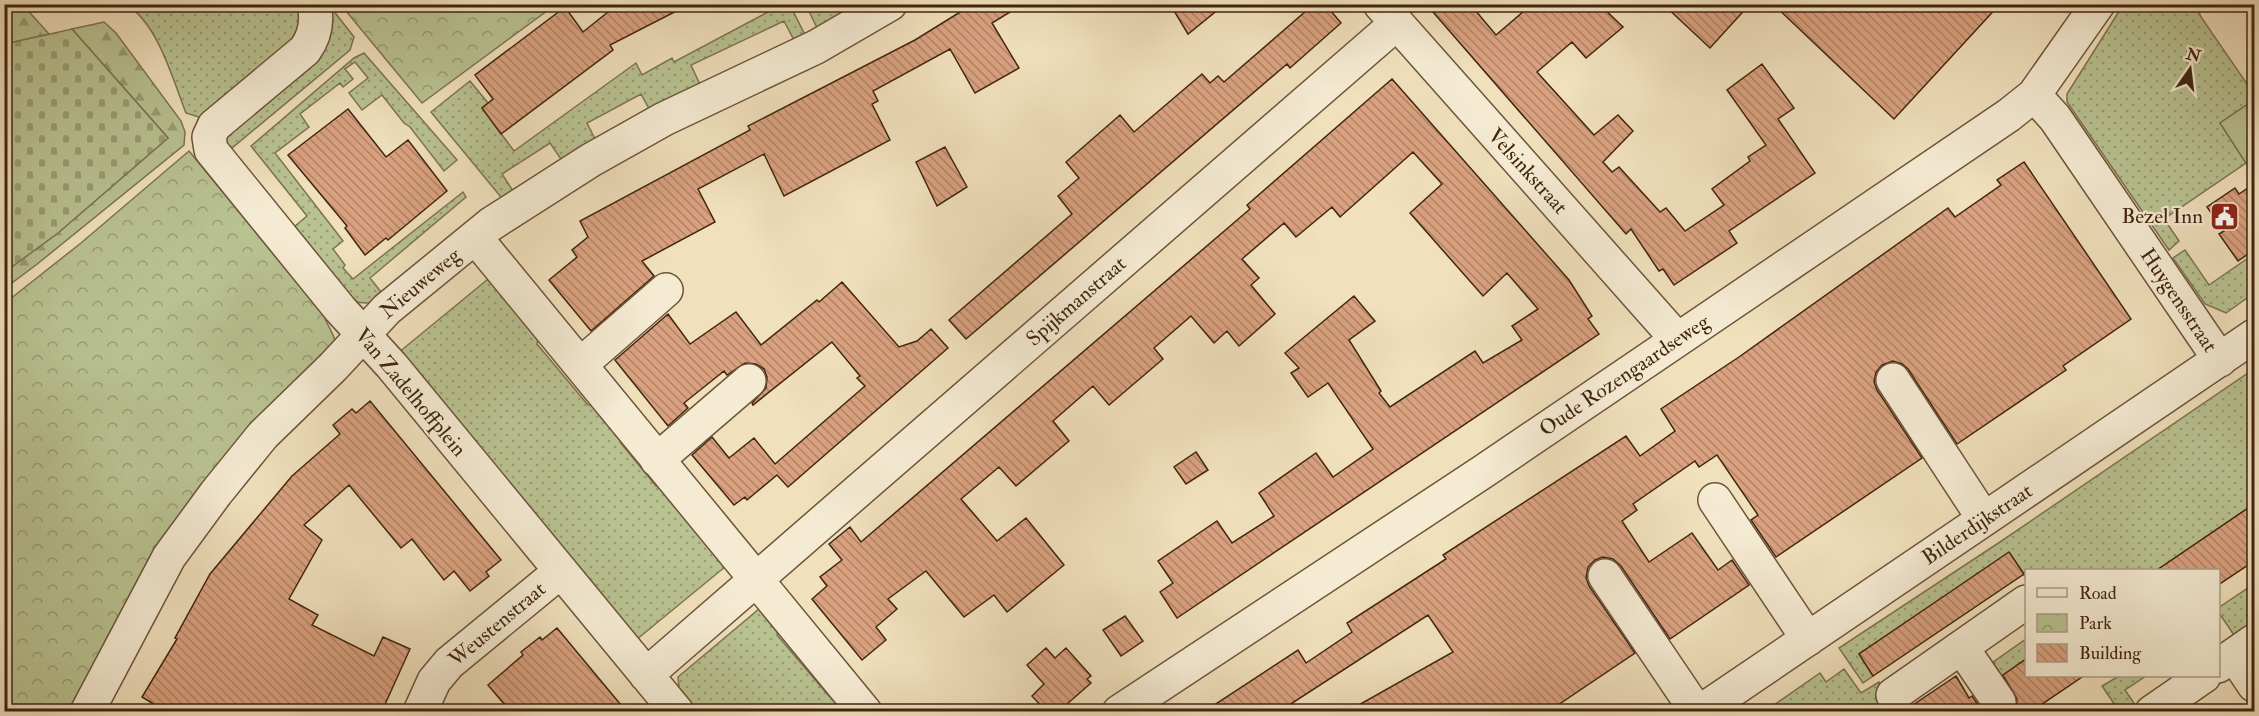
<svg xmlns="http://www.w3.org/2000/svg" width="2259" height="716" viewBox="0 0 2259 716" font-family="'IM FELL Double Pica',serif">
	<defs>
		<pattern id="grass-dots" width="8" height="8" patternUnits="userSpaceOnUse" patternTransform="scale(1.5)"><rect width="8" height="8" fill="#b9c291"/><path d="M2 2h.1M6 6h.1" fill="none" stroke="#989d75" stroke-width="1.8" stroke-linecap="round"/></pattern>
		<pattern id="forest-firs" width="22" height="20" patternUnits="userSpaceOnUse" patternTransform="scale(1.5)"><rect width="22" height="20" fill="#b9c291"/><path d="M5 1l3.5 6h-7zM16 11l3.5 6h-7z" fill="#989d75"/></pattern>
		<pattern id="cemetery-stones" width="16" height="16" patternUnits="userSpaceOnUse" patternTransform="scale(1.5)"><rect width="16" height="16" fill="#b9c291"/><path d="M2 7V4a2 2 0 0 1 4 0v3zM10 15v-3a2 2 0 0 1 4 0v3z" fill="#989d75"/></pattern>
		<pattern id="park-crowns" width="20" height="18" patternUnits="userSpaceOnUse" patternTransform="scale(1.5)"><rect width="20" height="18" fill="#b9c291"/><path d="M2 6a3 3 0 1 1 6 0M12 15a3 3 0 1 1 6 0" fill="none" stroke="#989d75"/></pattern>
		<pattern id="building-back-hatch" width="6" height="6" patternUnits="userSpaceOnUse" patternTransform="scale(1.5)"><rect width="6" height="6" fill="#d9a17f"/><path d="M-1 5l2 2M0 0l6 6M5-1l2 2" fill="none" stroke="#b28367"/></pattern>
	</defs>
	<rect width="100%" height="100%" fill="#f0e0bc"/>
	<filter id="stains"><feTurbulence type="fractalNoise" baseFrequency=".00333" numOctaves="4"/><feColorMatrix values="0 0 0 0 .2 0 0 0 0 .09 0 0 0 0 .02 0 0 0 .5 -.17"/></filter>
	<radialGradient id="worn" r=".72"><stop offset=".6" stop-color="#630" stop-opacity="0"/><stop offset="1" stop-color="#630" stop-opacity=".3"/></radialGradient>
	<path fill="url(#grass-dots)" stroke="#7d7450" stroke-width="1.5" d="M127 5H300L303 8 295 45 211 121 186 113C173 80 158 24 127 5Z
		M329 5 354 37 350 50 226 153 224 131Z
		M781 5H790L807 39 796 44 784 21 691 65 702 89 652 114 641 94 587 123 597 143 563 162 550 143 502 174 515 194 505 202 431 112 470 81 488 103 482 108 514 151 636 63 642 75 672 58 674 62Z
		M806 5H866L819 32Z
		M2123 5H2196L2201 17 2249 87 2254 84V100L2220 123 2246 163 2164 219 2179 241 2169 250 2067 102V94Z
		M364 53 457 160 444 171 410 127 404 123 382 95 362 110 349 93 368 78 355 62 345 69 353 79 343 87 340 83 300 114 309 127 275 153 343 241 333 249 345 265 343 268 353 279 463 192 466 197 370 278 385 297C373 304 365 304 352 301L289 231 307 216 251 146 354 58Z
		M2185 250 2209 285 2254 254V293L2226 313 2205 304 2173 258Z
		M493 275 539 331 537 344 588 405 601 406 623 432 620 442 656 486H668L731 562 636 640 398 353Z
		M2254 369V504L2157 570H2026V578L2009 553 1859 654 1873 676 1863 683 1839 648 2000 542Z
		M2254 584V602L2248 607 2254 616V629L2238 641 2219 613 2218 608Z
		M766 603 781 621 777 635 829 696 843 697 855 711H704L700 707 690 708 675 691 679 687 678 677Z
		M2026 639V659L2001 677 2044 704 2049 711H2003L1986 667Z
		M1844 669 1861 693 1879 682 1899 711 1764 712 1820 673 1826 682Z
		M2119 676H2146L2125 690 2138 709 2135 711H2119L2102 686Z"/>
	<path fill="url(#forest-firs)" stroke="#7d7450" stroke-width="1.5" d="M4 5H23L49 34 5 44Z
		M104 22 116 33 181 121 185 132 184 145 36 265 5 288 4 272 58 233 168 138 72 29Z"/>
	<path fill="url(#cemetery-stones)" stroke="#7d7450" stroke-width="1.5" d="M72 29 168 138 58 233 5 272V44Z"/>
	<path fill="url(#park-crowns)" stroke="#7d7450" stroke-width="1.5" d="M341 5H555L422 103Z
		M189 151 324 316C327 325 333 332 335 341L75 711 5 712V303L81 243Z"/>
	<path fill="#b9c291" stroke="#7d7450" stroke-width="1.5" d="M2254 100V169L2251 171 2220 123Z"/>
	<path fill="url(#building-back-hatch)" stroke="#412510" stroke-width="1.5" d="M618 4H690L610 45 613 50 501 134 482 108 493 99 475 75 565 7 583 32Z
		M973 4H1023L992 23 1019 68 975 93 950 49 873 91 878 101 872 104 890 140 784 196 764 154 698 189 715 222 642 261 654 276 591 331 549 280 577 257 572 250 588 237 580 221 750 130 748 126 915 40Z
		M1170 4H1225L1188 34Z
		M1314 4H1325L1341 23 1290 68 1287 64 966 339 949 320 1072 214 1058 196 1079 178 1066 162 1120 115 1134 132 1202 74 1210 83 1218 76 1224 82Z
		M1426 4H1470L1496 35 1532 4H1599L1623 27 1586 58 1572 42 1537 72 1594 135 1618 115 1633 131 1603 162 1612 172 1619 167 1660 212 1666 208 1685 231 1724 205 1712 189 1750 161 1748 157 1766 145 1727 90 1762 64 1794 108 1778 119 1815 173 1729 231 1737 243 1674 285 1663 269 1659 271 1631 229 1626 234Z
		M1663 4H1750L1710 48Z
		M1773 4H2000L1894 119Z
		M1392 79 1569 280 1592 316 1588 319 1599 334 1177 618 1160 592 1173 583 1158 561 1217 521 1232 543 1274 516 1259 493 1316 453 1333 477 1373 449 1328 383 1308 397 1291 373 1299 368 1285 353 1354 296 1375 321 1349 340 1381 391 1379 393 1390 407 1475 351 1483 363 1522 340 1512 326 1538 309 1507 273 1483 296 1410 213 1442 184 1413 152 1340 217 1332 207 1296 237 1284 223 1242 259 1259 278 1251 285 1275 314 1239 346 1227 331 1214 343 1191 316 1154 348 1163 359 1109 405 1093 386 1053 421 1069 441 1016 486 999 467 961 499 997 541 1026 518 1064 565 1007 612 994 595 964 617 926 571 888 599 897 609 876 627 886 640 862 660 812 599 827 586 820 577 842 560 829 544 850 527 861 542 1250 209 1247 205Z
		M348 109 386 157 408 140 447 191 388 240 386 238 365 255 345 228 347 226 288 155Z
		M945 147 967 187 937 206 916 162Z
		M2024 162 2131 319 2063 366 2066 370 1957 444 1908 369 1902 364 1893 361 1882 365 1876 372 1874 382 1877 390 1922 458 1776 557 1751 520 1758 515 1717 455 1699 467 1695 461 1633 504 1637 510 1622 521 1649 562 1692 533 1718 570 1732 560 1749 585 1670 639 1621 566 1613 559 1603 557 1595 560 1588 567 1586 578 1589 586 1635 653 1549 711H1348L1453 652 1428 615 1280 711H1205L1298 650 1306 663 1352 632 1347 623 1446 559 1443 555 1626 436 1640 456 1675 431 1661 409 1739 357 1948 208 1955 217 2001 185 1997 180Z
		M2254 184V250L2238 261 2219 234 2224 231 2207 207 2235 188 2239 194Z
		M842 282 899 347 917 341 931 329 948 348 788 487 777 475 747 500 745 497 734 505 692 455 712 437 729 458 754 438 775 464 865 386 857 378 860 376 832 342 753 405 752 403 766 388 767 377 764 369 756 364 745 363 727 375 724 371 684 403 688 408 668 426 615 360 668 314 690 344 736 312 761 345 817 300 819 302Z
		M370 401 501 560 486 572 489 576 470 591 454 571 444 580 412 539 401 548 349 485 304 525 322 540 289 599 318 615 312 625 374 656 383 637 410 649 382 711H165L142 697 177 639 175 638 210 574 292 476 340 434 333 425 352 409 356 413Z
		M1196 452 1208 470 1186 484 1174 467Z
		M2254 504V561L2218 585V570H2157Z
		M2009 552 2024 574 1873 676 1859 654Z
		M1125 616 1143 641 1121 656 1103 630Z
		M557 628 606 687 626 711H510L488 685 523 655 521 652 540 637 542 640Z
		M1046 648 1055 658 1066 648 1091 676 1087 679 1091 683 1059 711H1046L1032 696 1044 684 1027 665Z
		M2026 659V675H2085L2032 711H2016L2017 699 2003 675Z
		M1956 676 1969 698 1972 696 1978 705V711H1904Z"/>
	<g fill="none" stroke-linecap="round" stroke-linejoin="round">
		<defs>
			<path id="minor" d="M314 4C318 21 315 36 305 50L214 126 209 137 211 150 340 309 392 366 677 712
				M1380 4 1677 339
				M2034 95 2055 118 2220 360
				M475 237 865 712
				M580 365 666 290
				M1893 380 1984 519
				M657 460 749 381
				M1715 500 1808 639
				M1605 576 1697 712
				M1962 648 1999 702 1996 712
				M2234 655 2254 685
				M2218 666 2254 641
				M646 675 1397 23
				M1893 695 2026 602
				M87 712 169 557 216 493 263 435 333 367 387 309 491 224 591 160 664 119 816 47 890 4
				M420 712 434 681 449 663 561 571
				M1119 712 1484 471 2009 115 2034 95 2098 4
				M1700 712 2254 336
				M2152 712 2204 676"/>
		</defs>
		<use href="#minor" stroke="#6d543b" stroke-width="36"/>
		<use href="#minor" stroke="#f5ebd3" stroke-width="33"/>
	</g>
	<defs>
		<symbol id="civic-square" viewBox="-11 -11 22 22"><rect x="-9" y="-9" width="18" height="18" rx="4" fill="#8f2418" stroke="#f5ebd3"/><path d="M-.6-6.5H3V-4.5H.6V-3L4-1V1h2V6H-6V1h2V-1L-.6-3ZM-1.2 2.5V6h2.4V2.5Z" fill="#fff"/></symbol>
	</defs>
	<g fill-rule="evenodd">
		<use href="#civic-square" x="2208" y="200" width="33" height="33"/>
	</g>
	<g text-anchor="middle" stroke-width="4.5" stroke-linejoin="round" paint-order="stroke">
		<g font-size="21" fill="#412510" stroke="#f5ebd3">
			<text transform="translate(1528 171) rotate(48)" y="7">Velsinkstraat</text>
			<text transform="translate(420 283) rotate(-40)" y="7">Nieuweweg</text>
			<text transform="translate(2179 300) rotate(56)" y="7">Huygensstraat</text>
			<text transform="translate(1076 301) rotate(-41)" y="7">Spijkmanstraat</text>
			<text transform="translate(1624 375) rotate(-34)" y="7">Oude Rozengaardseweg</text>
			<text transform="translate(411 392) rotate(50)" y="7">Van Zadelhoffplein</text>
			<text transform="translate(1977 524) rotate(-34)" y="7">Bilderdijkstraat</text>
			<text transform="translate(497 624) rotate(-40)" y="7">Weustenstraat</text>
		</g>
		<g font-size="21" fill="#412510" stroke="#f5ebd3" text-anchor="end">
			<text x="2203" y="223">Bezel Inn</text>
		</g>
	</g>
	<rect width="2259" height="716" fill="none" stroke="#f0e0bc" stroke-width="24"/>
	<rect x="6" y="6" width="2247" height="704" fill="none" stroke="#412510" stroke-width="3"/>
	<rect x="12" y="12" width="2235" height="692" fill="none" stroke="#412510" stroke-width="1.5"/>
	<rect x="2025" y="569" width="195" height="108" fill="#f5ebd3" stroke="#ad9c85" stroke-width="1.5"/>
	<rect x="2037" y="588" width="30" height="9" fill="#f5ebd3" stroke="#ad9c85" stroke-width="1.5"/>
	<text x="2079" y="599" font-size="18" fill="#412510">Road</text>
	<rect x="2037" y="614" width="30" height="18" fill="url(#park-crowns)" stroke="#ad9c85" stroke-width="1.5"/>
	<text x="2079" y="629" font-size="18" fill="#412510">Park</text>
	<rect x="2037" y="644" width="30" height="18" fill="url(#building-back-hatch)" stroke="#ad9c85" stroke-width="1.5"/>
	<text x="2079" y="659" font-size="18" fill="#412510">Building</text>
	<g transform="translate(2190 69) rotate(14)" stroke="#f5ebd3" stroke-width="4.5" paint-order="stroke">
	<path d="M0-4.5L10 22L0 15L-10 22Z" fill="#412510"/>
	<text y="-9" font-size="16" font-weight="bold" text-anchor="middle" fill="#412510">N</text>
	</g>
	<rect width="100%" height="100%" filter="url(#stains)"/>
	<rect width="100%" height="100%" fill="url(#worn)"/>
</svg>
